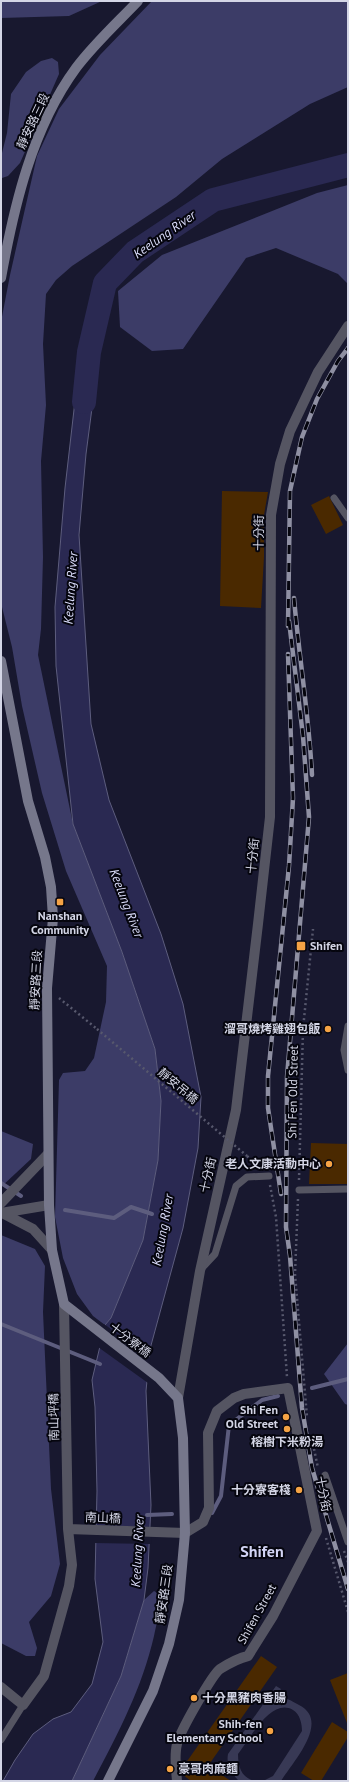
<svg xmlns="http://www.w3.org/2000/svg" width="349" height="1782" viewBox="0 0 349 1782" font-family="'PT Sans','Noto Sans TC',sans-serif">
	<rect width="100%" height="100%" fill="#18182f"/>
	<path fill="#383955" d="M276 1686 281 1689 276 1697C286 1697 290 1700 299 1705 331 1721 293 1762 281 1781H263L273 1776 302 1731C302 1724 300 1714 293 1710 271 1697 249 1740 238 1754 238 1768 242 1778 255 1781H239C231 1773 226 1765 228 1754Z"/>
	<path fill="#3c3c67" d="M1 1H102L69 16 1 18Z
		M152 1H348V87L310 104 222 159 176 197 72 266 56 280 46 294 43 344 46 405 41 461 43 557 41 629 38 655 73 824 122 952 155 1049 161 1101 158 1160 143 1240 111 1318 105 1325 93 1316 77 1294 63 1258 55 1217 59 1080 63 1073 85 1071 94 1058 106 1002 107 966 66 871 42 793 22 706 12 647 1 603V322L10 275 37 156 59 109 100 55Z
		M52 58 58 62 59 74 20 163 8 176 2 178 1 157 7 133 11 94 26 72 41 61Z
		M348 185V284L338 274 276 248 246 258 183 349 152 351 120 327 118 291 162 255 317 193Z
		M1 1131 33 1144 31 1159 1 1187Z
		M1 1235 35 1249 45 1266 43 1312 51 1489 60 1564 51 1596 29 1622 37 1648 35 1656H26L1 1643Z
		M348 1343V1405L345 1404 324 1374Z
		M154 1591 159 1594C161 1609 157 1621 154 1636 142 1688 118 1734 93 1781H72L121 1676 144 1600Z"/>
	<path fill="#2a2952" stroke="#5d5d7e" d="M79 366 95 373V385L86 454 79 535 91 724 109 800 161 934 183 1004 201 1097 198 1148 183 1228 150 1349 146 1391 151 1505 148 1568 144 1600 121 1676 72 1781H3L15 1760 33 1734 53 1719 71 1712 92 1684 103 1642 95 1579 97 1491 95 1407 92 1380 105 1325 111 1318 143 1240 158 1160 161 1101 155 1049 122 952 73 824 56 666 55 607 65 488Z"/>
	<path fill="#18182f" d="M104 1324 151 1358 148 1383 98 1347Z
		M94 1525 152 1527 151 1544 94 1543Z"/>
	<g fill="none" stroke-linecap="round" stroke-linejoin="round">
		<path stroke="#5d5d7e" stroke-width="4" d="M1 1183 21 1196
			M65 1210 114 1218 131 1207 152 1214
			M1 1324 100 1364
			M312 1388 348 1379
			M212 1513 221 1496 229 1425 262 1400 278 1396
			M147 1515 172 1514"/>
		<path stroke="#2a2952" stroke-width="24" d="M84 402 89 352 105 283 135 252 213 200 348 165"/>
	</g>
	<path fill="#4a2900" d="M222 491 268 492 264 515V557L261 608 220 606Z
		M329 496 343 525 326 534 311 505Z
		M311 1143 348 1144V1184H309Z
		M261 1656 277 1667 208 1766 231 1781H191L183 1775V1767Z
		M348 1673V1723H347L330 1680Z
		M332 1722 348 1732V1737L321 1781H314L301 1773Z"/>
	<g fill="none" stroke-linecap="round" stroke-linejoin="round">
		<path stroke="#57586d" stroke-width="2.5" stroke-dasharray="2 3" stroke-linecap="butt" d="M59 998 97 1029
			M247 1156 258 1166
			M299 1180 303 1029 313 929
			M270 1185 276 1217 287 1377
			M298 1199 295 1274 307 1417
			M313 1444 318 1468
			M326 1538 348 1612
			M344 1551 348 1562"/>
		<path stroke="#555562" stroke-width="7" d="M334 498 348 518
			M348 1026 344 1050 348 1070
			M299 1190 348 1189
			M201 1269 215 1254 236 1186 247 1177 269 1176
			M325 1475 348 1542
			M1 1740 23 1705"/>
		<path stroke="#555562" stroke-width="10" d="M1 1203 48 1154
			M1 1213 49 1205
			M2 1213 33 1229 52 1250
			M178 1398 200 1271 236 1110 258 924 270 817 271 515 280 464 290 431 318 372 348 326
			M68 1529 185 1533 203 1522 209 1508 208 1433 217 1411 234 1398 244 1394 288 1388 317 1531 273 1616 248 1656C239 1658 228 1664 220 1669 212 1675 179 1733 177 1744 174 1756 176 1769 177 1781
			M1 1687 23 1705 44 1676 69 1586 72 1565 68 1529 64 1304"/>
		<path stroke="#76778b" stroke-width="10" d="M1 278C14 206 32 128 76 68 94 44 117 23 138 1
			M1 661 28 801 45 857 51 887 53 918 47 988 49 1205 52 1250 64 1304 159 1378 178 1398 183 1438 185 1533 179 1600 169 1644 153 1691 108 1781"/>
		<defs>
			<path id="rail" d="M294 598C299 657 309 716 312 775
				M289 621 303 736 309 817 287 1077 286 1227 290 1256 302 1408 312 1468 348 1589
				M288 626 290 491 302 437 317 399 338 361 348 348
				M281 1194 268 1108V1076L289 866 293 798 288 654"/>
		</defs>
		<use href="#rail" stroke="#8f90a3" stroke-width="4.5"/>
		<use href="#rail" stroke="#05050e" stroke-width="3" stroke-dasharray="9" stroke-linecap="butt"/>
		<path stroke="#57586d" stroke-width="2.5" stroke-dasharray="2 3" stroke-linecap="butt" d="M97 1029 247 1156"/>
	</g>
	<g fill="#f5a345" stroke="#05050e" stroke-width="1.5">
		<rect x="56" y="898" width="8" height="8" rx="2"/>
		<rect x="296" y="941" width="10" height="10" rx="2"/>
		<circle cx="328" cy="1029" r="4"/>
		<circle cx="329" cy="1164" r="4"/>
		<circle cx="286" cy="1417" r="4"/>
		<circle cx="287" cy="1429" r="4"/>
		<circle cx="299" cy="1490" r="4"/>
		<circle cx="194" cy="1698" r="4"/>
		<circle cx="270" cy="1731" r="4"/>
		<circle cx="170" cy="1769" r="4"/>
	</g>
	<g text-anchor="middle" stroke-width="4" stroke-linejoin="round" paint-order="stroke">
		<g font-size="12" fill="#d4d6e6" stroke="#05050e">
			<text transform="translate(33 121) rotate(-65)" y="4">靜安路三段</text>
			<text transform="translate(259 533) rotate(-89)" y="4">十分街</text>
			<text transform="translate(253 856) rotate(-84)" y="4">十分街</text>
			<text transform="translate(36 980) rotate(-87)" y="4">靜安路三段</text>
			<text transform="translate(178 1086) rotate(40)" y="4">靜安吊橋</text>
			<text transform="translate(293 1092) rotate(-89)" y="4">Shi Fen Old Street</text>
			<text transform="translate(208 1175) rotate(-77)" y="4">十分街</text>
			<text transform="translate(130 1340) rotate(37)" y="4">十分寮橋</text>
			<text transform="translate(54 1417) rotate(-91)" y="4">南山坪橋</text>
			<text transform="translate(323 1494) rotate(79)" y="4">十分街</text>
			<text transform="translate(103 1518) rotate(2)" y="4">南山橋</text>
			<text transform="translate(164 1594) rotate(-82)" y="4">靜安路三段</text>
			<text transform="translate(257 1614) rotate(-61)" y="4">Shifen Street</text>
		</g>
		<g font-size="12" font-weight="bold" fill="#d4d6e6" stroke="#05050e" text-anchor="end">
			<text x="60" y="920" text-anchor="middle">Nanshan<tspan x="60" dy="14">Community</tspan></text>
			<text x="310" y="950" text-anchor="start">Shifen</text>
			<text x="320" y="1033">溜哥燒烤雞翅包飯</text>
			<text x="321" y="1168">老人文康活動中心</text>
			<text x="278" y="1414">Shi Fen<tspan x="278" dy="14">Old Street</tspan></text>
			<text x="287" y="1446" text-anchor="middle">榕樹下米粉湯</text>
			<text x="291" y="1494">十分寮客棧</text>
			<text x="202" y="1702" text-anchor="start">十分黑豬肉香腸</text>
			<text x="262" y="1728">Shih-fen<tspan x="262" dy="14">Elementary School</tspan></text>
			<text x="178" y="1773" text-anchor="start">豪哥肉麻麵</text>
		</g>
		<g font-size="13" font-style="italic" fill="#dbddfb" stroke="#05050e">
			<text transform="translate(164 234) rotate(-35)" y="5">Keelung River</text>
			<text transform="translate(70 588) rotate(-86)" y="5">Keelung River</text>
			<text transform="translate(127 903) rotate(69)" y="5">Keelung River</text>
			<text transform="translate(162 1230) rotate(-80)" y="5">Keelung River</text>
			<text transform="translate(137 1551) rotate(-87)" y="5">Keelung River</text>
		</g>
		<g font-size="16" font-weight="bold" fill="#d2d4f4" stroke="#05050e">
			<text x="262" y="1557">Shifen</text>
		</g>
	</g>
	<rect width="349" height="1782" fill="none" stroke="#d4d6e6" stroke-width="4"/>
</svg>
